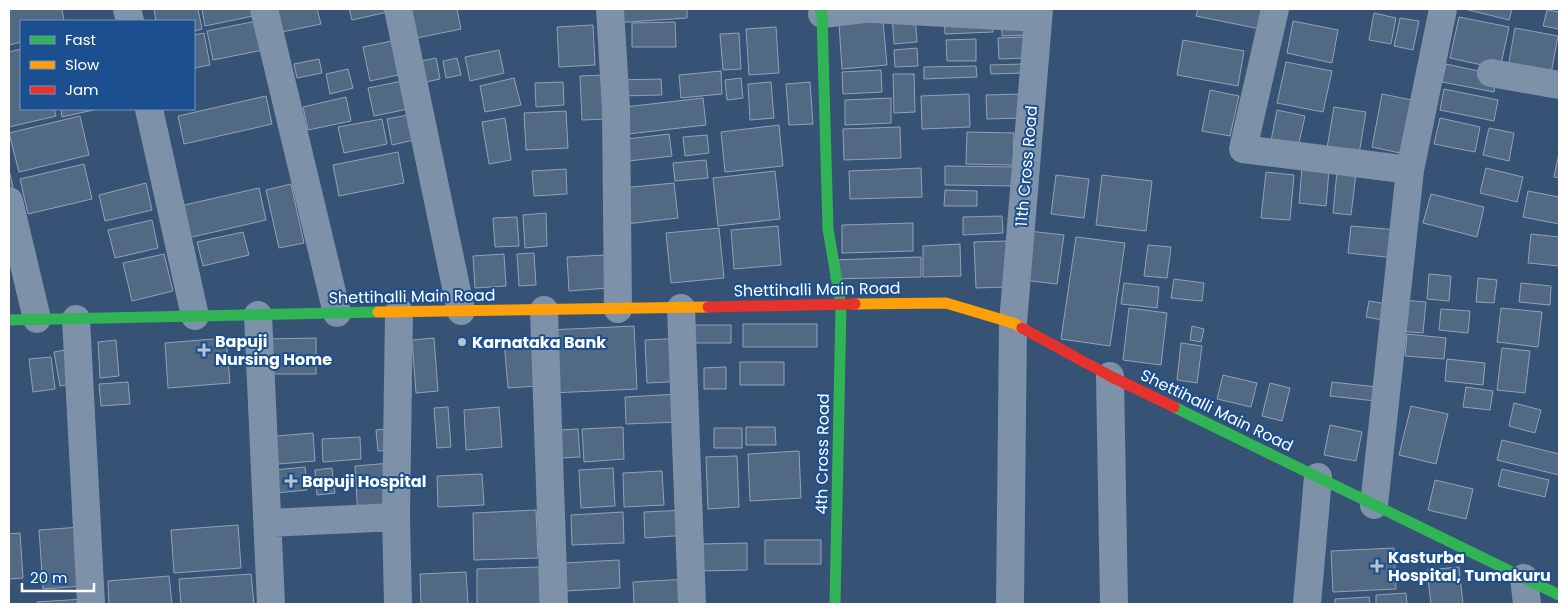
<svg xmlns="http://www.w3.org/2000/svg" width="1568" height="613" viewBox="0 0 1568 613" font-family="Poppins,sans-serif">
	<rect width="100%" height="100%" fill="#365274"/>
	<path fill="#526984" stroke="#92a2b6" d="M9 9H62L64 21H21V42L9 45Z
		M154 9H198L202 29 194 31V21H156Z
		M202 9H257L258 15 205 26Z
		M272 9H317L321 24 277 33Z
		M349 9H401L352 20Z
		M413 9H457L461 29 412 39 406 10Z
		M613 9H687V18L614 23Z
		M1198 9H1264L1260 29 1196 16Z
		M1465 9H1512L1509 20Z
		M1547 10 1559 12V29L1543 26Z
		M1027 13 1028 35 1002 36 1001 14Z
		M1374 13 1396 18 1391 44 1369 40Z
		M915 14 917 42 894 44 892 16Z
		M992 14 993 32 945 34 944 16Z
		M1459 17 1509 27 1500 69 1450 58Z
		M1400 18 1419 21 1413 50 1394 46Z
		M257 21 263 50 213 60 207 31Z
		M883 21 887 65 842 69 839 24Z
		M1293 21 1338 30 1332 63 1287 53Z
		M675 22 676 47H632V23Z
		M593 25 595 65 559 67 557 27Z
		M776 27 779 73 749 75 746 29Z
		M1515 28 1558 36 1551 74 1508 67Z
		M204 33 210 65 194 68V35Z
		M739 33 741 69 723 70 720 34Z
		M1025 37 1026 58 999 59 998 38Z
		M406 38 413 72 370 81 363 47Z
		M976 39V61H947L946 40Z
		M1183 40 1244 51 1238 86 1177 75Z
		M917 48 918 66 895 67 894 50Z
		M21 49V109H54L56 116 9 127V52Z
		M499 50 504 73 470 81 465 57Z
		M436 58 440 79 421 83 416 62Z
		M457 58 461 75 446 78 443 61Z
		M319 59 322 73 297 78 294 64Z
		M1286 62 1332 71 1323 112 1277 103Z
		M1022 64 1023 73 991 74 990 65Z
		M1446 64 1497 75 1494 92 1442 82Z
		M976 66 977 77 924 79V67Z
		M348 69 353 88 330 94 326 74Z
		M881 70 882 92 843 94 842 72Z
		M721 71 722 94 681 98 679 75Z
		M893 74H914L915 112 894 113Z
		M604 75 606 119 582 120 580 76Z
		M514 78 521 105 485 112 480 86Z
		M741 78 743 98 727 100 725 80Z
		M412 79 418 107 374 116 368 88Z
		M661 79 662 95 618 96V80Z
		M563 82 564 105 536 107 535 83Z
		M771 82 774 118 750 120 748 84Z
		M810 82 813 124 789 125 786 84Z
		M1444 89 1498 100 1494 121 1440 110Z
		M1210 90 1239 96 1230 136 1202 131Z
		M969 94 970 127 922 129 921 96Z
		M1022 94 1023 118 987 119 986 95Z
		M1382 94 1412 100 1400 153 1372 147Z
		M266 96 272 124 184 144 178 116Z
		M346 97 351 121 308 130 303 107Z
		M703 98 706 125 628 134 625 107Z
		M891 98V123L845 125V100Z
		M1334 107 1366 112 1359 154 1327 148Z
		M61 109H98L62 117Z
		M1277 110 1305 116 1298 147 1271 141Z
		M566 111 568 148 526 150 524 113Z
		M418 113 423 138 392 145 387 119Z
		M80 116 89 155 19 172 9 133Z
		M505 118 511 160 489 164 482 122Z
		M1440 118 1480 127 1475 152 1434 144Z
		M382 119 387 144 344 153 338 127Z
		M779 125 783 166 725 172 721 132Z
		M900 127 901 158 844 160 843 129Z
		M1489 128 1514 133 1509 161 1483 155Z
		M967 132 1014 133 1013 165 966 164Z
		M669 134 672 156 629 161 627 139Z
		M707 135 709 153 685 156 683 137Z
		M398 152 404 183 339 196 333 165Z
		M1559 153V178L1554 177Z
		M706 160 708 178 675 181 673 163Z
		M84 164 92 199 28 214 20 179Z
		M945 166 1017 167 1016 186 945 185Z
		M1302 167 1329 170 1326 206 1299 203Z
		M921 168 922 197 850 199 849 171Z
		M1486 168 1523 177 1517 202 1480 193Z
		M9 169 18 210 9 212Z
		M566 169 567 194 534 196 532 171Z
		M775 171 780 219 718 226 713 178Z
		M1337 171 1356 173 1351 215 1333 213Z
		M1266 172 1294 175 1290 220 1261 218Z
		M1056 175 1089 179 1084 218 1051 214Z
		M1102 175 1152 181 1146 231 1096 225Z
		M146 183 152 210 105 221 99 195Z
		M674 183 678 218 626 224 622 188Z
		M291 184 304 243 279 248 266 190Z
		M259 188 266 220 188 238 180 206Z
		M945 190 977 191V206H944Z
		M1528 191 1559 197V224L1523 217Z
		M1431 194 1484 207 1477 237 1423 223Z
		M546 213 547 246 525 248 523 215Z
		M1002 216 1003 233 963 235V217Z
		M517 217 519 246 495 247 493 218Z
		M152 220 158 248 115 258 108 230Z
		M913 223V251L842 253V225Z
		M778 226 781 265 734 269 731 230Z
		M1351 226 1398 230 1395 258 1348 253Z
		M719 228 724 278 671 283 666 233Z
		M1029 231 1064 235 1057 284 1023 280Z
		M243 232 249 255 203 266 197 242Z
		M1531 234 1559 237V266L1528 263Z
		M1076 237 1125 243 1110 346 1061 339Z
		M1007 241 1008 287 976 288 974 242Z
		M960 244 961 276 923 277V246Z
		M1148 245 1171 247 1167 278 1144 276Z
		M534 253 536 285 519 286 517 254Z
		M164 254 173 291 132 301 123 263Z
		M504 254 506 286 475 288 473 256Z
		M606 255 608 288 569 291 567 257Z
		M921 257V277L831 279V260Z
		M1429 274 1451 276 1449 301 1427 299Z
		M1478 278 1497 280 1494 303 1476 302Z
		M1174 279 1204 283 1202 301 1171 298Z
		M1124 283 1159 287 1157 308 1121 304Z
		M1521 283 1551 286 1550 305 1519 302Z
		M1402 300 1426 302 1423 333 1398 331Z
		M1369 301 1392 305 1389 321 1366 317Z
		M1129 308 1167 313 1161 365 1123 360Z
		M1501 308 1542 312 1538 347 1497 342Z
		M1441 309 1470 311 1468 333 1439 330Z
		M743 324H817V347H743Z
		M691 325H731V343H691Z
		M634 326 637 389 552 393 549 330Z
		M1192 326 1204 329 1201 342 1190 340Z
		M1407 334 1446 338 1444 359 1405 356Z
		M226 338 230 383 168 388 165 343Z
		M316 338V374H266L265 339Z
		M434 338 438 391 416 393 412 340Z
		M686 338 689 381 647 383 645 340Z
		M533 339 537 386 508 388 504 341Z
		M116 340 119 376 100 378 98 342Z
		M1181 343 1202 346 1197 383 1177 380Z
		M83 347 89 381 60 386 54 352Z
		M1502 348 1530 351 1525 393 1497 390Z
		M51 357 55 389 33 392 29 359Z
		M1447 359 1485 363 1483 385 1445 381Z
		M740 362H784V385H740Z
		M726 367V389H704V368Z
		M1223 375 1257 383 1251 407 1217 399Z
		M128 382 130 404 101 406 99 384Z
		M1332 382 1377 387 1376 401 1330 396Z
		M1270 383 1290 388 1282 421 1262 416Z
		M1466 387 1493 391 1490 410 1463 407Z
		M679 394 680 422 626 424 625 397Z
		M1514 403 1541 410 1535 433 1509 426Z
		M1411 406 1448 414 1436 464 1399 455Z
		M448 407 451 447 437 448 434 408Z
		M499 407 502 447 466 450 464 410Z
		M1330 425 1362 432 1356 461 1324 455Z
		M404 427 406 449 378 451 376 430Z
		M623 427 624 459 584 462 582 429Z
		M746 427H775L776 445H746Z
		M714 428H742V448H714Z
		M578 429 580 457 561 458 560 430Z
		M313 433 315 461 278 464 276 436Z
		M360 437 361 459 323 462 322 439Z
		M1502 440 1559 454V475L1497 460Z
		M799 451 801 498 750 501 748 454Z
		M737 456 739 507 708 509 706 457Z
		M391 463 395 516 358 518 355 466Z
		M305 467 307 490 276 493 274 470Z
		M332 468 335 493 317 495 315 470Z
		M613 468 615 506 581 508 579 470Z
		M1502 469 1549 480 1545 497 1498 486Z
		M662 471 664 505 624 507 623 473Z
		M482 474 484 505 438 507 437 476Z
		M1435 480 1473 489 1466 519 1428 510Z
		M536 510 538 558 474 560 473 513Z
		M687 510 688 535 645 538 644 512Z
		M623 512 624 543 572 545 571 515Z
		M238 525 241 568 174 573 171 530Z
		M81 527 85 586 43 589 39 530Z
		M20 533 23 578 9 579V534Z
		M765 540H821V564H765Z
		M747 543V570L700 571 701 544Z
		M1394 548 1396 589 1333 592 1331 551Z
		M619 560 620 588 566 591 565 563Z
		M539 567 540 604H477V569Z
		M1459 567 1463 604H1431L1427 570Z
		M466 572 468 604H421L420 574Z
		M251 574 254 604H181L179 579Z
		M169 576 172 604H109L108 581Z
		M688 579 690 604H634L633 582Z
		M1406 593 1407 604H1376V595Z
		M1369 597 1370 604H1335V599Z
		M84 599 85 604H37V602Z"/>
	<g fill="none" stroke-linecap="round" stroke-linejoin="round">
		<path stroke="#7d92a8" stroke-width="28" d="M127 9 130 21
			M264 9 337 313
			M398 9 461 311
			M610 9 616 109 618 309
			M873 9 1038 18
			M1275 9 1243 149 1410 170
			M822 14 864 9
			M1491 73 1559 85
			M149 109 195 316
			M9 201 37 319
			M681 308 692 604
			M544 310 554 604
			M258 315 271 604
			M76 319 91 604
			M1110 376 1114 604
			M1374 505 1410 170 1443 9
			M268 523 396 517
			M1524 578 1527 604
			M398 604 396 517 399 312
			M1010 604 1013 323 1039 9
			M1307 604 1318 477"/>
		<path stroke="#30b455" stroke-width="11" d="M820 9 822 14 828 229 841 305 835 604
			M9 320 378 312
			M1174 407 1559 595"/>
		<path stroke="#ff9f0a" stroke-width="11" d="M855 304 946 303 1013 323 1022 328
			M378 312 708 307"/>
		<path stroke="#e5322d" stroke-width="11" d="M708 307 855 304
			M1022 328 1110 376 1174 407"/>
	</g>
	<g fill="#b9c2ce" stroke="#1b4f8f" stroke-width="2">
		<circle cx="462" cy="342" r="5"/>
		<path d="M201.5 342.5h5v5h5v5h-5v5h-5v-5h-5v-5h5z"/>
		<path d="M288.5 473.5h5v5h5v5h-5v5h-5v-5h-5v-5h5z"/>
		<path d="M1374.5 558.5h5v5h5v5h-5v5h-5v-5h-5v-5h5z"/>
	</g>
	<g text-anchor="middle" stroke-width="4" stroke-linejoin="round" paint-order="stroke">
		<g font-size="16" fill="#fff" stroke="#1b4f8f">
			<text transform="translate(1026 166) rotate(-85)" y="6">11th Cross Road</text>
			<text transform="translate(817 289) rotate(-1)" y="6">Shettihalli Main Road</text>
			<text transform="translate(412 296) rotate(-1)" y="6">Shettihalli Main Road</text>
			<text transform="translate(1217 410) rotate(26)" y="6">Shettihalli Main Road</text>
			<text transform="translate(822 454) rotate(-89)" y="6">4th Cross Road</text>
		</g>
		<g font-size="16" font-weight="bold" fill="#fff" stroke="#1b4f8f" text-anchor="start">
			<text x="215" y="347">Bapuji<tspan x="215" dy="18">Nursing Home</tspan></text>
			<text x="472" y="348">Karnataka Bank</text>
			<text x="302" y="487">Bapuji Hospital</text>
			<text x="1388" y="563">Kasturba<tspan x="1388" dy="18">Hospital, Tumakuru</tspan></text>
		</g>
	</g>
	<rect width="1568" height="613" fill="none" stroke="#ffffff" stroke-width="20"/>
	<rect x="20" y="20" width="175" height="90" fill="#1b4f8f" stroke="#7695bc"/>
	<rect x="30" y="36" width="25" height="8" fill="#30b455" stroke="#7695bc"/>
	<text x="65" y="45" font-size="15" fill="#ffffff">Fast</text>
	<rect x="30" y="61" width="25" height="8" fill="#ff9f0a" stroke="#7695bc"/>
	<text x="65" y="70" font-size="15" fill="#ffffff">Slow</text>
	<rect x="30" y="86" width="25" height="8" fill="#e5322d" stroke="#7695bc"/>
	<text x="65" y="95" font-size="15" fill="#ffffff">Jam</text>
	<path d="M22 583v8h72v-8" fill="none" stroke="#ffffff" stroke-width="2.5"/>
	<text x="30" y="583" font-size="15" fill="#ffffff" stroke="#1b4f8f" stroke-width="4" paint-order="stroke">20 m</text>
</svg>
